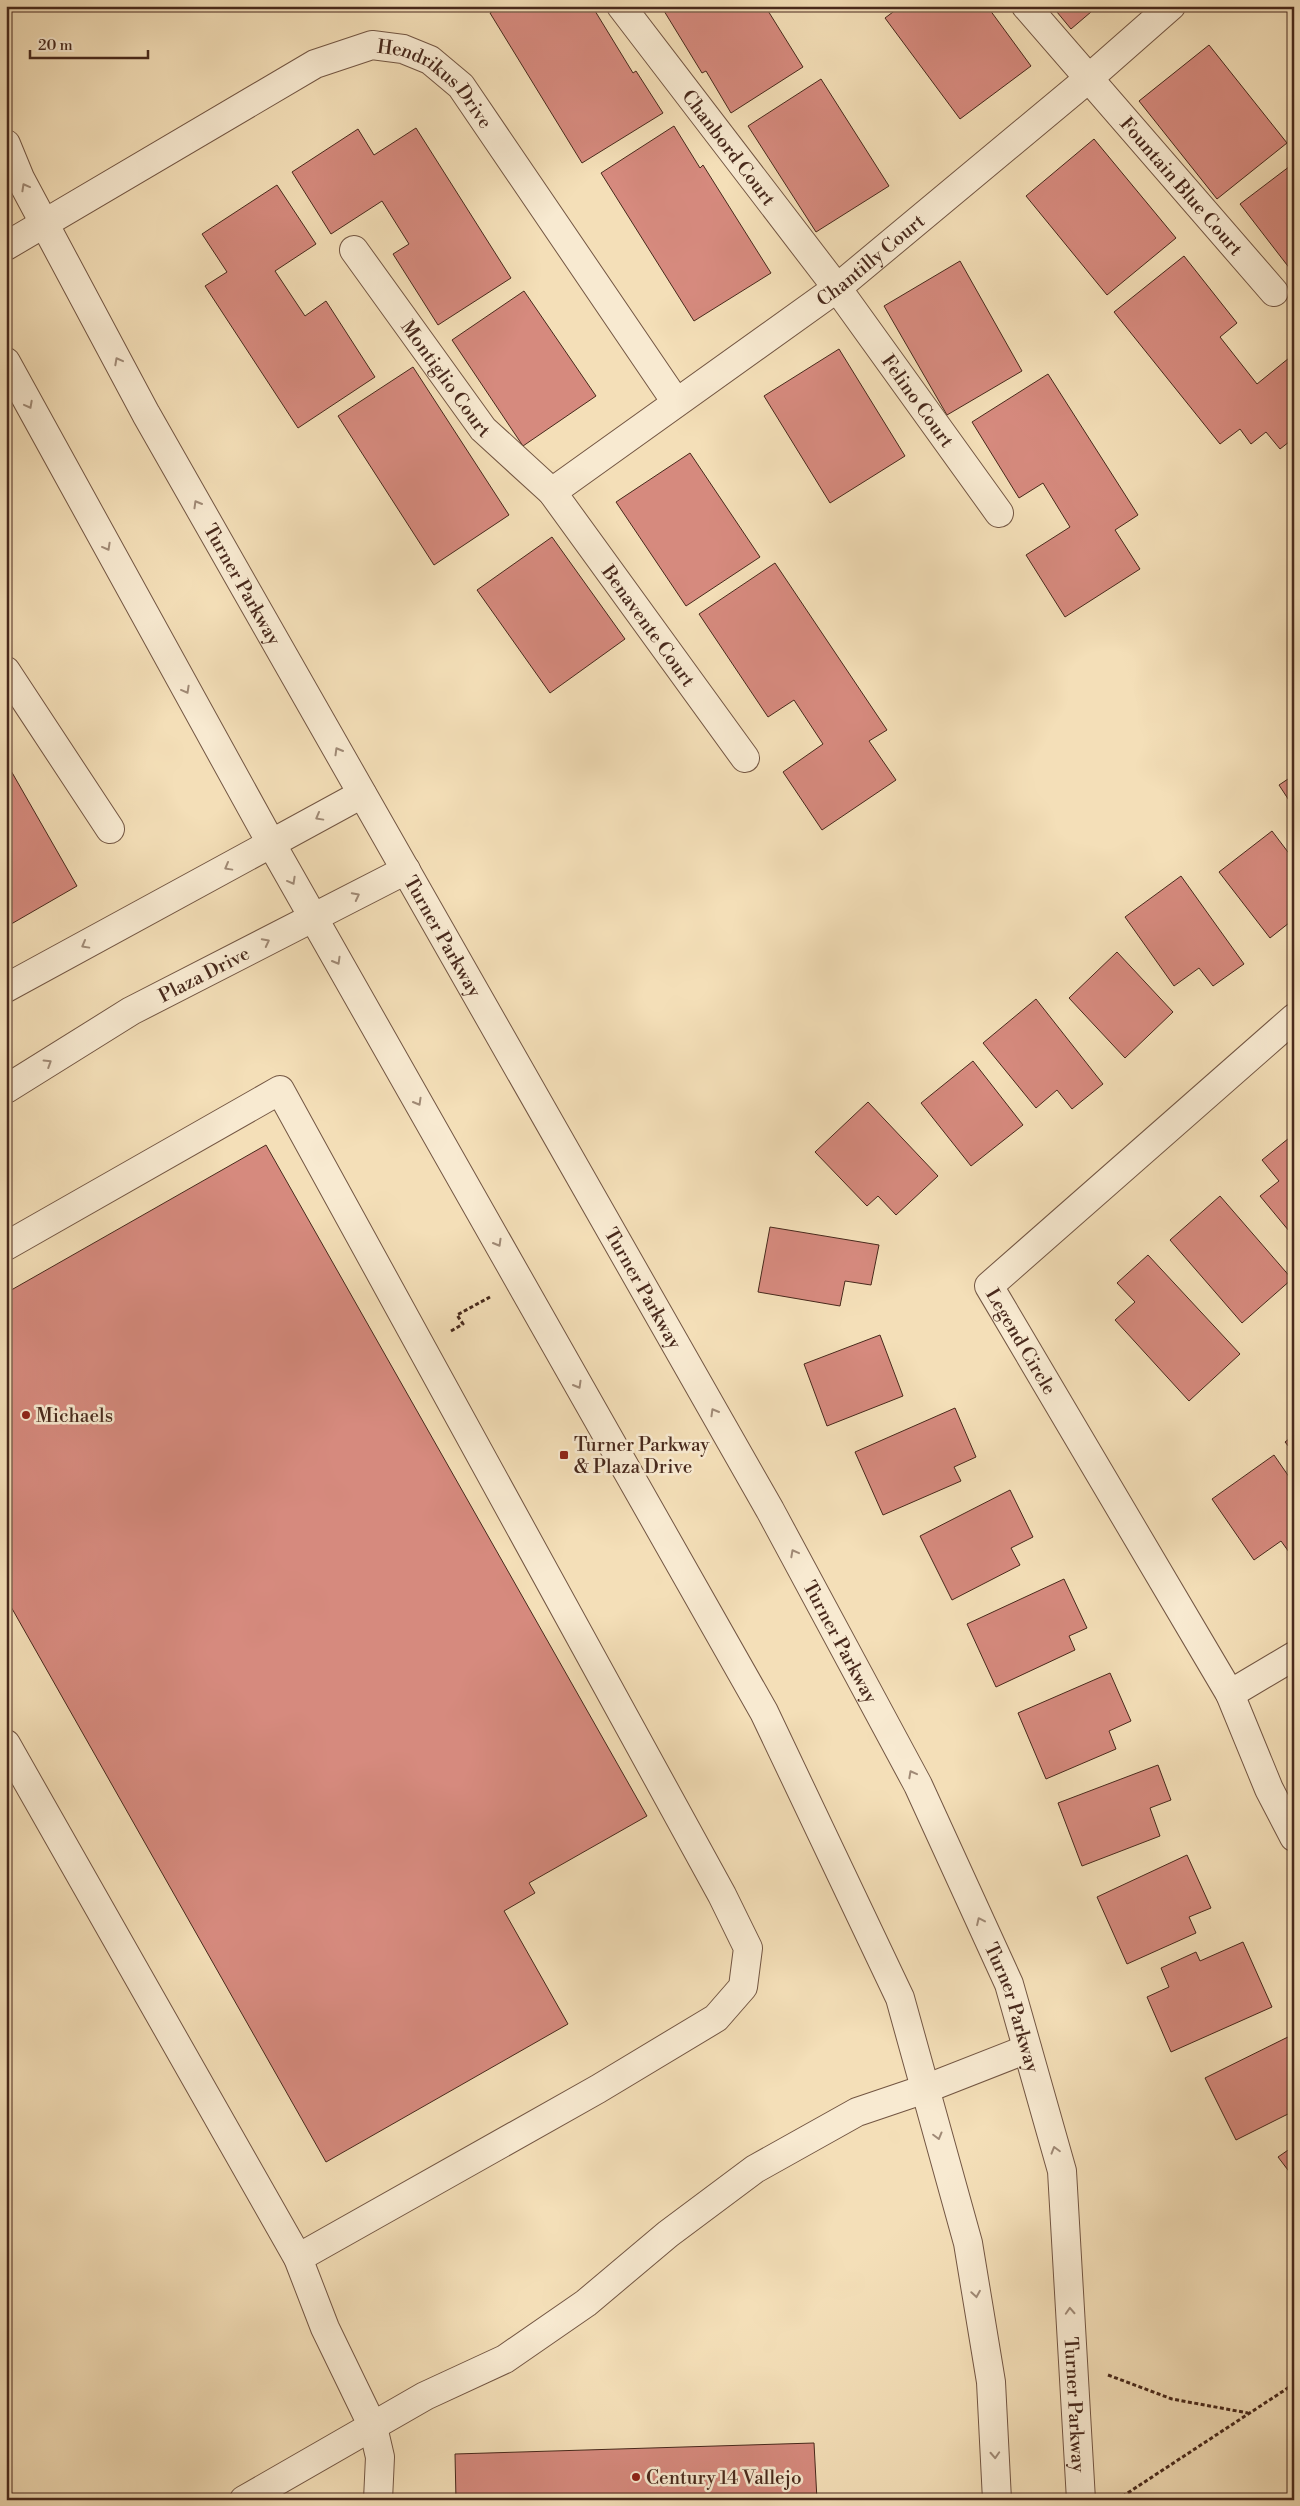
<svg xmlns="http://www.w3.org/2000/svg" width="1300" height="2506" viewBox="0 0 1300 2506" font-family="'Libre Bodoni',serif">
	<rect width="100%" height="100%" fill="#f4dfb8"/>
	<filter id="stains"><feTurbulence type="fractalNoise" baseFrequency=".004" numOctaves="4"/><feColorMatrix values="0 0 0 0 .2 0 0 0 0 .09 0 0 0 0 .02 0 0 0 .5 -.17"/></filter>
	<radialGradient id="worn" r=".72"><stop offset=".6" stop-color="#630" stop-opacity="0"/><stop offset="1" stop-color="#630" stop-opacity=".3"/></radialGradient>
	<path fill="#d68a7e" stroke="#48291c" d="M501 6H592L633 73 636 71 663 113 582 163 490 13Z
		M661 6H765L803 67 731 113 706 71 702 73Z
		M901 6H987L1031 66 960 119 885 18Z
		M1052 6H1098L1071 29Z
		M1209 45 1287 143 1217 199 1139 101Z
		M821 79 889 186 816 232 748 126Z
		M674 126 700 168 703 165 771 273 694 321 601 173Z
		M416 128 511 278 438 325 393 254 409 244 382 201 331 234 292 172 358 129 374 155Z
		M1094 139 1176 238 1107 295 1026 196Z
		M1294 163V274L1240 204Z
		M277 185 316 244 275 271 305 316 326 301 375 377 298 428 205 286 227 272 202 234Z
		M1184 256 1237 323 1220 337 1257 384 1294 354V438L1280 449 1266 432 1251 444 1240 429 1220 444 1114 312Z
		M960 261 1022 371 947 415 884 306Z
		M524 291 596 396 523 446 452 340Z
		M839 349 905 456 830 503 764 396Z
		M413 367 509 515 434 565 338 416Z
		M1048 374 1138 515 1115 530 1140 569 1065 617 1026 555 1070 527 1043 483 1019 498 972 422Z
		M690 453 760 557 686 606 616 502Z
		M552 537 625 639 550 693 477 590Z
		M775 563 887 730 869 741 896 780 822 830 783 772 823 744 794 700 768 717 699 614Z
		M6 762 77 886 6 927Z
		M1294 775V808L1279 785Z
		M1272 831 1294 860V919L1270 938 1219 872Z
		M1181 876 1244 964 1213 986 1199 968 1174 986 1125 917Z
		M1117 952 1173 1012 1125 1058 1069 998Z
		M1036 999 1103 1084 1072 1109 1057 1090 1036 1108 983 1043Z
		M973 1061 1023 1125 971 1166 921 1103Z
		M868 1102 938 1176 896 1215 878 1196 867 1206 815 1152Z
		M1294 1134V1237L1260 1196 1279 1181 1262 1160Z
		M266 1145 647 1816 529 1883 535 1893 504 1911 568 2024 326 2162 6 1598V1293Z
		M1220 1196 1292 1279 1242 1323 1170 1240Z
		M770 1227 879 1245 871 1285 845 1281 840 1306 758 1292Z
		M1148 1255 1240 1354 1189 1401 1115 1320 1135 1302 1117 1283Z
		M880 1335 903 1396 827 1426 804 1364Z
		M955 1408 976 1457 954 1467 961 1481 883 1515 855 1452Z
		M1294 1435V1453L1285 1442Z
		M1274 1455 1294 1484V1559L1281 1541 1254 1560 1212 1499Z
		M1010 1490 1033 1537 1011 1548 1020 1565 952 1600 920 1536Z
		M1064 1579 1087 1628 1069 1636 1075 1650 996 1687 967 1624Z
		M1110 1673 1131 1721 1109 1731 1116 1749 1046 1779 1018 1713Z
		M1158 1765 1171 1800 1150 1808 1160 1836 1082 1866 1058 1803Z
		M1187 1855 1211 1908 1189 1917 1196 1933 1127 1964 1097 1897Z
		M1243 1942 1272 2007 1171 2052 1147 1997 1169 1987 1161 1968 1196 1952 1200 1961Z
		M1294 2034V2111L1236 2140 1205 2078Z
		M1294 2146V2178L1278 2157Z
		M814 2443 817 2500H456L455 2454Z"/>
	<g fill="none" stroke-linecap="round" stroke-linejoin="round">
		<defs>
			<g id="minor">
				<path id="s1" d="M621 6 837 288 999 513"/>
				<path id="s2" d="M1026 6 1274 292"/>
				<path id="s3" d="M6 144 20 178 146 414 770 1510 918 1785 1009 1984 1062 2171 1081 2500"/>
				<path id="s4" d="M6 246 315 64 372 45 403 49 430 60 461 86 676 402"/>
				<path id="s5" d="M354 250 483 429 552 492 745 758"/>
				<path d="M6 362 271 843 764 1712 900 1998 968 2243 991 2382 997 2500"/>
				<path id="s6" d="M552 492 837 288 1088 79 1171 6"/>
				<path d="M6 671 110 829"/>
				<path d="M6 988 362 794"/>
				<path id="s7" d="M1294 1018 989 1286 1230 1694 1269 1789 1294 1837"/>
				<path id="s8" d="M6 1089 131 1011 406 870"/>
				<path d="M6 1246 280 1090 722 1895 748 1948 743 1987 716 2018 598 2089 298 2258"/>
				<path d="M1230 1694 1294 1656"/>
				<path d="M6 1744 298 2258 325 2328 373 2427 380 2457 378 2500"/>
				<path d="M244 2500 425 2396 505 2359 586 2303 668 2234 755 2169 857 2112 925 2089 1027 2049"/>
			</g>
		</defs>
		<use href="#minor" stroke="#735643" stroke-width="30"/>
		<path stroke="#48291c" stroke-width="3" stroke-dasharray="4 2.5" stroke-linecap="butt" d="M451 1331 463 1324 457 1315 490 1297
			M1108 2375 1172 2399 1248 2413
			M1117 2500 1294 2384"/>
		<use href="#minor" stroke="#f8ead1" stroke-width="28"/>
	</g>
	<defs><path id="oneway-chevron" d="M-2-3.5L2.5 0L-2 3.5" fill="none" stroke-width="1.6" stroke-linecap="round" stroke-linejoin="round" transform="scale(1.25)"/></defs>
	<g stroke="#a08a76">
		<use href="#oneway-chevron" transform="translate(25 187) rotate(-119)"/>
		<use href="#oneway-chevron" transform="translate(118 361) rotate(-118)"/>
		<use href="#oneway-chevron" transform="translate(29 405) rotate(62)"/>
		<use href="#oneway-chevron" transform="translate(197 504) rotate(-120)"/>
		<use href="#oneway-chevron" transform="translate(107 547) rotate(61)"/>
		<use href="#oneway-chevron" transform="translate(186 690) rotate(61)"/>
		<use href="#oneway-chevron" transform="translate(338 751) rotate(-120)"/>
		<use href="#oneway-chevron" transform="translate(319 817) rotate(151)"/>
		<use href="#oneway-chevron" transform="translate(228 867) rotate(151)"/>
		<use href="#oneway-chevron" transform="translate(292 881) rotate(61)"/>
		<use href="#oneway-chevron" transform="translate(356 896) rotate(-27)"/>
		<use href="#oneway-chevron" transform="translate(266 942) rotate(-27)"/>
		<use href="#oneway-chevron" transform="translate(85 945) rotate(151)"/>
		<use href="#oneway-chevron" transform="translate(337 961) rotate(60)"/>
		<use href="#oneway-chevron" transform="translate(48 1063) rotate(-32)"/>
		<use href="#oneway-chevron" transform="translate(418 1102) rotate(60)"/>
		<use href="#oneway-chevron" transform="translate(498 1243) rotate(60)"/>
		<use href="#oneway-chevron" transform="translate(578 1385) rotate(60)"/>
		<use href="#oneway-chevron" transform="translate(714 1412) rotate(-120)"/>
		<use href="#oneway-chevron" transform="translate(794 1553) rotate(-118)"/>
		<use href="#oneway-chevron" transform="translate(912 1774) rotate(-118)"/>
		<use href="#oneway-chevron" transform="translate(980 1921) rotate(-115)"/>
		<use href="#oneway-chevron" transform="translate(938 2136) rotate(75)"/>
		<use href="#oneway-chevron" transform="translate(1055 2150) rotate(-106)"/>
		<use href="#oneway-chevron" transform="translate(976 2294) rotate(81)"/>
		<use href="#oneway-chevron" transform="translate(1070 2311) rotate(-93)"/>
		<use href="#oneway-chevron" transform="translate(995 2455) rotate(87)"/>
	</g>
	<g fill="#8f2418" stroke="#f8ead1" stroke-width="2">
		<circle cx="26" cy="1415" r="5"/>
		<rect x="559" y="1450" width="10" height="10" rx="2.5"/>
		<circle cx="636" cy="2477" r="5"/>
	</g>
	<g text-anchor="middle" stroke-width="5" stroke-linejoin="round" paint-order="stroke">
		<g font-size="19" fill="#48291c" stroke="#f8ead1">
			<text dy="7" stroke="none"><textPath href="#s4" startOffset="496">Hendrikus Drive</textPath></text>
			<text dy="7" stroke="none"><textPath href="#s1" startOffset="178">Chanbord Court</textPath></text>
			<text dy="7" stroke="none"><textPath href="#s2" startOffset="238">Fountain Blue Court</textPath></text>
			<text dy="7" stroke="none"><textPath href="#s6" startOffset="394">Chantilly Court</textPath></text>
			<text dy="7" stroke="none"><textPath href="#s5" startOffset="158">Montiglio Court</textPath></text>
			<text dy="7" stroke="none"><textPath href="#s1" startOffset="494">Felino Court</textPath></text>
			<text dy="7" stroke="none"><textPath href="#s3" startOffset="500">Turner Parkway</textPath></text>
			<text dy="7" stroke="none"><textPath href="#s5" startOffset="479">Benavente Court</textPath></text>
			<text dy="7" stroke="none"><textPath href="#s3" startOffset="905">Turner Parkway</textPath></text>
			<text dy="7" stroke="none"><textPath href="#s8" startOffset="229">Plaza Drive</textPath></text>
			<text dy="7" stroke="none"><textPath href="#s3" startOffset="1310">Turner Parkway</textPath></text>
			<text dy="7" stroke="none"><textPath href="#s7" startOffset="470">Legend Circle</textPath></text>
			<text dy="7" stroke="none"><textPath href="#s3" startOffset="1715">Turner Parkway</textPath></text>
			<text dy="7" stroke="none"><textPath href="#s3" startOffset="2120">Turner Parkway</textPath></text>
			<text dy="7" stroke="none"><textPath href="#s3" startOffset="2525">Turner Parkway</textPath></text>
		</g>
		<g font-size="19" fill="#48291c" stroke="#f8ead1" text-anchor="start">
			<text x="36" y="1422">Michaels</text>
			<text x="574" y="1451">Turner Parkway<tspan x="574" dy="22">&amp; Plaza Drive</tspan></text>
			<text x="646" y="2484">Century 14 Vallejo</text>
		</g>
	</g>
	<rect width="1300" height="2506" fill="none" stroke="#f4dfb8" stroke-width="25"/>
	<rect x="8" y="8" width="1285" height="2491" fill="none" stroke="#48291c" stroke-width="2.5"/>
	<rect x="12" y="12" width="1275" height="2481" fill="none" stroke="#48291c"/>
	<path d="M30 50v8h118v-8" fill="none" stroke="#48291c" stroke-width="2.5"/>
	<text x="38" y="50" font-size="15" fill="#48291c" stroke="#f8ead1" stroke-width="4" paint-order="stroke">20 m</text>
	<rect width="100%" height="100%" filter="url(#stains)"/>
	<rect width="100%" height="100%" fill="url(#worn)"/>
</svg>
